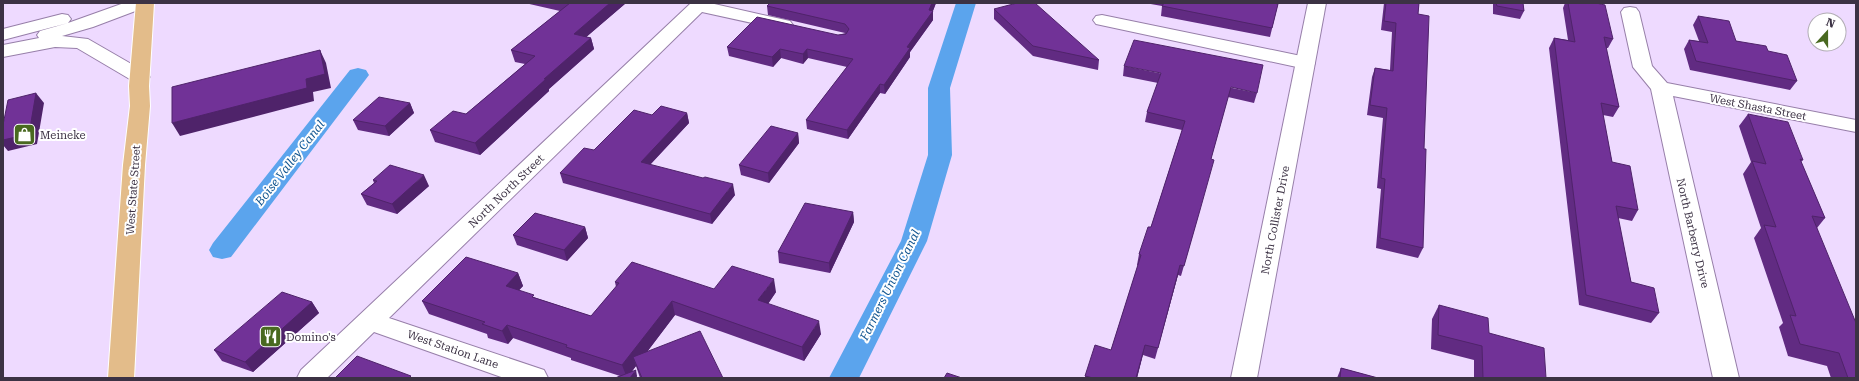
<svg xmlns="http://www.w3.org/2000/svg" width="1859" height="381" viewBox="0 0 1859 381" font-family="'Roboto Serif',serif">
	<rect width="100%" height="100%" fill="#eedaff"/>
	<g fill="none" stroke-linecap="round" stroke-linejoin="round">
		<path fill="#5ba4ed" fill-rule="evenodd" d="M956 3H976L950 88 952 155 927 241 859 378H829L901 241 928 155V88Z
			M358 68 366 70 369 75 231 257 222 259 213 257 209 250 213 243 350 70Z"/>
		<defs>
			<path id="minor" d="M124 3H149L146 7 93 27 62 36 88 39 147 73 150 77 147 81 140 83 133 81 77 48 55 47 3 57V45L39 38 37 35 40 31 68 23 3 40V29L62 14 68 15 71 19 68 23Z
				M691 3H710L790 21 793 25 790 29 784 30 702 12 389 318 544 370 548 378H504L374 332 327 378H297L301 370Z
				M1630 7 1636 8 1639 12 1652 66 1667 83 1856 120V132L1673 96 1739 378H1713L1651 89 1633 67 1621 12 1624 8Z
				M1102 15 1306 57 1313 59 1315 63 1313 67 1306 69 1096 24 1093 20 1096 16Z"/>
			<path id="tertiary" d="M1308 3H1326L1257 378H1231Z"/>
			<path id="primary" d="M136 3H154L149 86 150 106 145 165 134 378H108L123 165 130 106 129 86Z"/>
		</defs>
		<use href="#minor" stroke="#977fa9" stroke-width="2"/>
		<use href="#tertiary" stroke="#977fa9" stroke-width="2"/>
		<use href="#primary" stroke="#fff" stroke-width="2"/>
		<use href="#minor" fill="#fff" fill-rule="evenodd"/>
		<use href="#tertiary" fill="#fff" fill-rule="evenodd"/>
		<use href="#primary" fill="#e3bc8a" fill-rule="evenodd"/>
	</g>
	<path fill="#612b82" d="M525 3H626L586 37 591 38 594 49 549 89V91L480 155 435 142 430 130 466 114 525 64 515 62 511 50 560 11Z
		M770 3H936L933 11V20L910 52V57L885 94 880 93 848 139 807 129 806 120 847 67 808 58 803 64 781 58 773 67 729 56 727 47 838 35 846 33H845L768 15 767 6Z
		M1145 3H1273L1278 4 1270 37 1161 16 1162 6Z
		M1384 3H1419L1418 14 1424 149 1423 248 1418 258 1376 248 1381 189 1377 188 1383 118 1367 115 1372 77 1375 68 1390 70 1392 32 1381 30Z
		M1493 3H1523L1524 11 1520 19 1493 14Z
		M1565 3H1568L1613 39 1608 48H1606L1619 107 1613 117 1603 115 1612 162 1638 210 1632 221 1618 218 1631 282 1659 313 1651 323 1579 305 1549 48 1554 38 1568 40 1563 8Z
		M994 9 1099 60 1098 70 1033 56 994 19Z
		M1698 16 1736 41 1768 51 1797 81 1790 90 1690 70 1684 49 1689 40 1699 41 1693 25Z
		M1124 66 1257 93 1254 103 1228 97 1211 159 1197 220 1181 276 1178 275 1155 359 1143 355 1137 378H1085V376L1111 350 1138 265H1137L1139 254 1151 227 1182 130 1145 122 1147 112 1158 83 1123 76Z
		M410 103 414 113 389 136 358 130 353 120Z
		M687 113 689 123 650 165 735 195 712 224 563 183 560 173 594 150 652 115Z
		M1748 114 1803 160 1801 162 1825 218 1817 228 1856 378H1831L1827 366 1788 356 1779 327 1783 323 1754 238 1761 228 1743 174 1751 162 1739 126Z
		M798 133 799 143 769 183 741 175 739 165Z
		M373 180 429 186 397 214 367 205 361 194 374 183Z
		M853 212 854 222 830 273 779 263 778 252Z
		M585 227 588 238 567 261 517 245 513 235Z
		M518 273 523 286 519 290 536 298 591 316 616 287 615 282 714 289 776 292 768 304 821 334 804 361 675 315 647 352 723 378H640L636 366 632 371 637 376 636 378H615L620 376 571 360V358L513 338 508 344 488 338 487 334 429 314 422 301Z
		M312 302 319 313 253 372 222 361 214 350Z
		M1439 305 1489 333 1546 378H1474V360L1431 349 1432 319Z
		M1341 368 1378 378H1337Z"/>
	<path fill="#4f236a" d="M610 3H626L577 45 574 34Z
		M932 3H936L932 13 933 11V20L910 52V57L885 94 884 85 907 47 929 10Z
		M591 38 594 49 549 89V91L480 155 475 143 544 79Z
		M780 49 781 58 773 67 772 57Z
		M807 49 808 58 803 64V54Z
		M320 50 326 63 331 88 313 92 314 101 180 136 172 123 306 79Z
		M880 84V93L848 139 847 130Z
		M36 93 44 103 37 144 8 151 3 145V140Z
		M410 103 414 113 389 136 385 126Z
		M687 113 689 123 643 172 641 162Z
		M798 133 799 143 769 183 768 173Z
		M424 175 429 186 397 214 392 204Z
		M733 184 735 195 712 224 710 214Z
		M853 212 854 222 830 273 829 263Z
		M585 227 588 238 567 261 564 250Z
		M1180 265 1178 275 1155 359 1158 348Z
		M518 273 523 286 511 299 506 286Z
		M774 279 776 292 761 314 758 300Z
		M672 301 675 315 637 365 633 357 636 366 627 378 622 365Z
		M312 302 319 313 253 372 245 362Z
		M819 321 821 334 804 361 802 347Z
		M507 325 513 338 508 344 502 331Z
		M1145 345 1137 378H1136Z
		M636 370 637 376 636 378H630Z"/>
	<path fill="#713297" stroke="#4f236a" d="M569 3H610L574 34 591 38 544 79H546L475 143 430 130 453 111 466 114 535 56 511 50 570 3Z
		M770 3H932L929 10 933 11 907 47 910 48 884 85 880 84 847 130 806 120 853 59 807 49 803 54 780 49 772 57 727 47 757 17 838 35 846 34 849 29 845 24 767 6Z
		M1017 3H1035L1099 60 1033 46 994 9Z
		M1164 3H1273L1278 4 1272 28 1162 6Z
		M1386 3H1419L1418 14 1429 16 1424 149H1426L1423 248 1380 238 1385 179 1381 178 1387 108 1370 105 1375 68 1393 71 1396 23 1384 21Z
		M1496 3H1523L1524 11 1497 6Z
		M1568 3H1596L1605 5 1613 39 1604 37 1619 107 1601 103 1612 162 1630 166 1638 210 1616 206 1631 282 1654 288 1659 313 1586 295 1554 38 1575 42Z
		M1698 16 1729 21 1736 41 1766 46 1768 51 1787 55 1797 81 1696 61 1689 40 1708 43Z
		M1134 40 1263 65 1257 93 1231 87 1211 159 1214 160 1200 210 1184 266 1180 265 1158 348 1145 345 1136 378H1093L1085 376 1095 345 1111 350 1141 255 1139 254 1148 227H1151L1185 121 1147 112 1161 73 1124 66Z
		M320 50 325 74 306 79 307 88 172 123V87Z
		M36 93 29 134 3 140V125L8 100Z
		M379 97 410 103 385 126 353 120Z
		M661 106 687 113 641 162 703 178 705 177 733 184 710 214 560 173 584 148 594 150 634 110 652 115Z
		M1748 114 1788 122 1803 160 1800 159 1825 218 1812 216 1856 323V378H1848L1839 353 1800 344 1790 315 1796 316 1764 225 1776 227 1752 161 1766 164Z
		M771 126 798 133 768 173 739 165Z
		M390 165 424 175 392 204 361 194 377 181 373 180Z
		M805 203 853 212 829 263 778 252Z
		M535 213 585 227 564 250 513 235Z
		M466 257 518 273 506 286 534 295 532 297 591 316 619 283 615 282 632 262 714 289 732 266 774 279 758 300 819 321 802 347 672 301 622 365 566 347 567 345 507 325 502 331 482 324 485 322 422 301Z
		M282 292 312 302 245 362 214 350Z
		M1439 305 1488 318 1489 333 1544 348 1546 378H1483L1482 346 1438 335Z
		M700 331 723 378H642L633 357Z
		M357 356 411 376 409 378H335Z
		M1341 368 1378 378H1340Z
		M636 370 630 378H615Z
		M947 373 962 378H944Z"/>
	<defs>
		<symbol id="shop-square" viewBox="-11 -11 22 22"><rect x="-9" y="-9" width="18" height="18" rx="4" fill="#496920" stroke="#fff"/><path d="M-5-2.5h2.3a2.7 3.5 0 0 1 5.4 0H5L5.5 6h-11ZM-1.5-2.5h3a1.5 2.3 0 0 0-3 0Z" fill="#fff"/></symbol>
		<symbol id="restaurant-square" viewBox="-11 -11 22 22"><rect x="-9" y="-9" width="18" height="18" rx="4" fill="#496920" stroke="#fff"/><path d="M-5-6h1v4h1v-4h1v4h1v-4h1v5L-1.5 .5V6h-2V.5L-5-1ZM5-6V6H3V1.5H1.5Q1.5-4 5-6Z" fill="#fff"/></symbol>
	</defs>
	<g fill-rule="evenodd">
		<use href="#shop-square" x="12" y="122" width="25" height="25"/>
		<use href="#restaurant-square" x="258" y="324" width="25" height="25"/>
	</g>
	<g text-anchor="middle" stroke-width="4" stroke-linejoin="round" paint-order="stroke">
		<g font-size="11" fill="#3c3244" stroke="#fff">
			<text transform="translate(1758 107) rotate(11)" y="4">West Shasta Street</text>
			<text transform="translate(133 190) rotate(-86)" y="4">West State Street</text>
			<text transform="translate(506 191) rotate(-44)" y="4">North North Street</text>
			<text transform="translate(1275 220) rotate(-79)" y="4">North Collister Drive</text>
			<text transform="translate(1693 233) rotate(77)" y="4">North Barberry Drive</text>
			<text transform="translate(453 349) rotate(19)" y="4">West Station Lane</text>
		</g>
		<g font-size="11" fill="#3c3244" stroke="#fff" text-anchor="start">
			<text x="40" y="139">Meineke</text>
			<text x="286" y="341">Domino's</text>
		</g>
		<g font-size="12" font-style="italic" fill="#115590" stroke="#fff">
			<text transform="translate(290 163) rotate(-52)" y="4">Boise Valley Canal</text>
			<text transform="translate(890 285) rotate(-64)" y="4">Farmers Union Canal</text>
		</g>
	</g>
	<rect width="1859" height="381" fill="none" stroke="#3c3244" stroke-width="8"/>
	<g transform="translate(1827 32) rotate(21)"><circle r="19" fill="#ffffff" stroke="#b1adb4"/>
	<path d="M0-3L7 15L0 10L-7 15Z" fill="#496920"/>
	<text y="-6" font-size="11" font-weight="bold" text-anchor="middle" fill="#3c3244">N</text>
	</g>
</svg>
